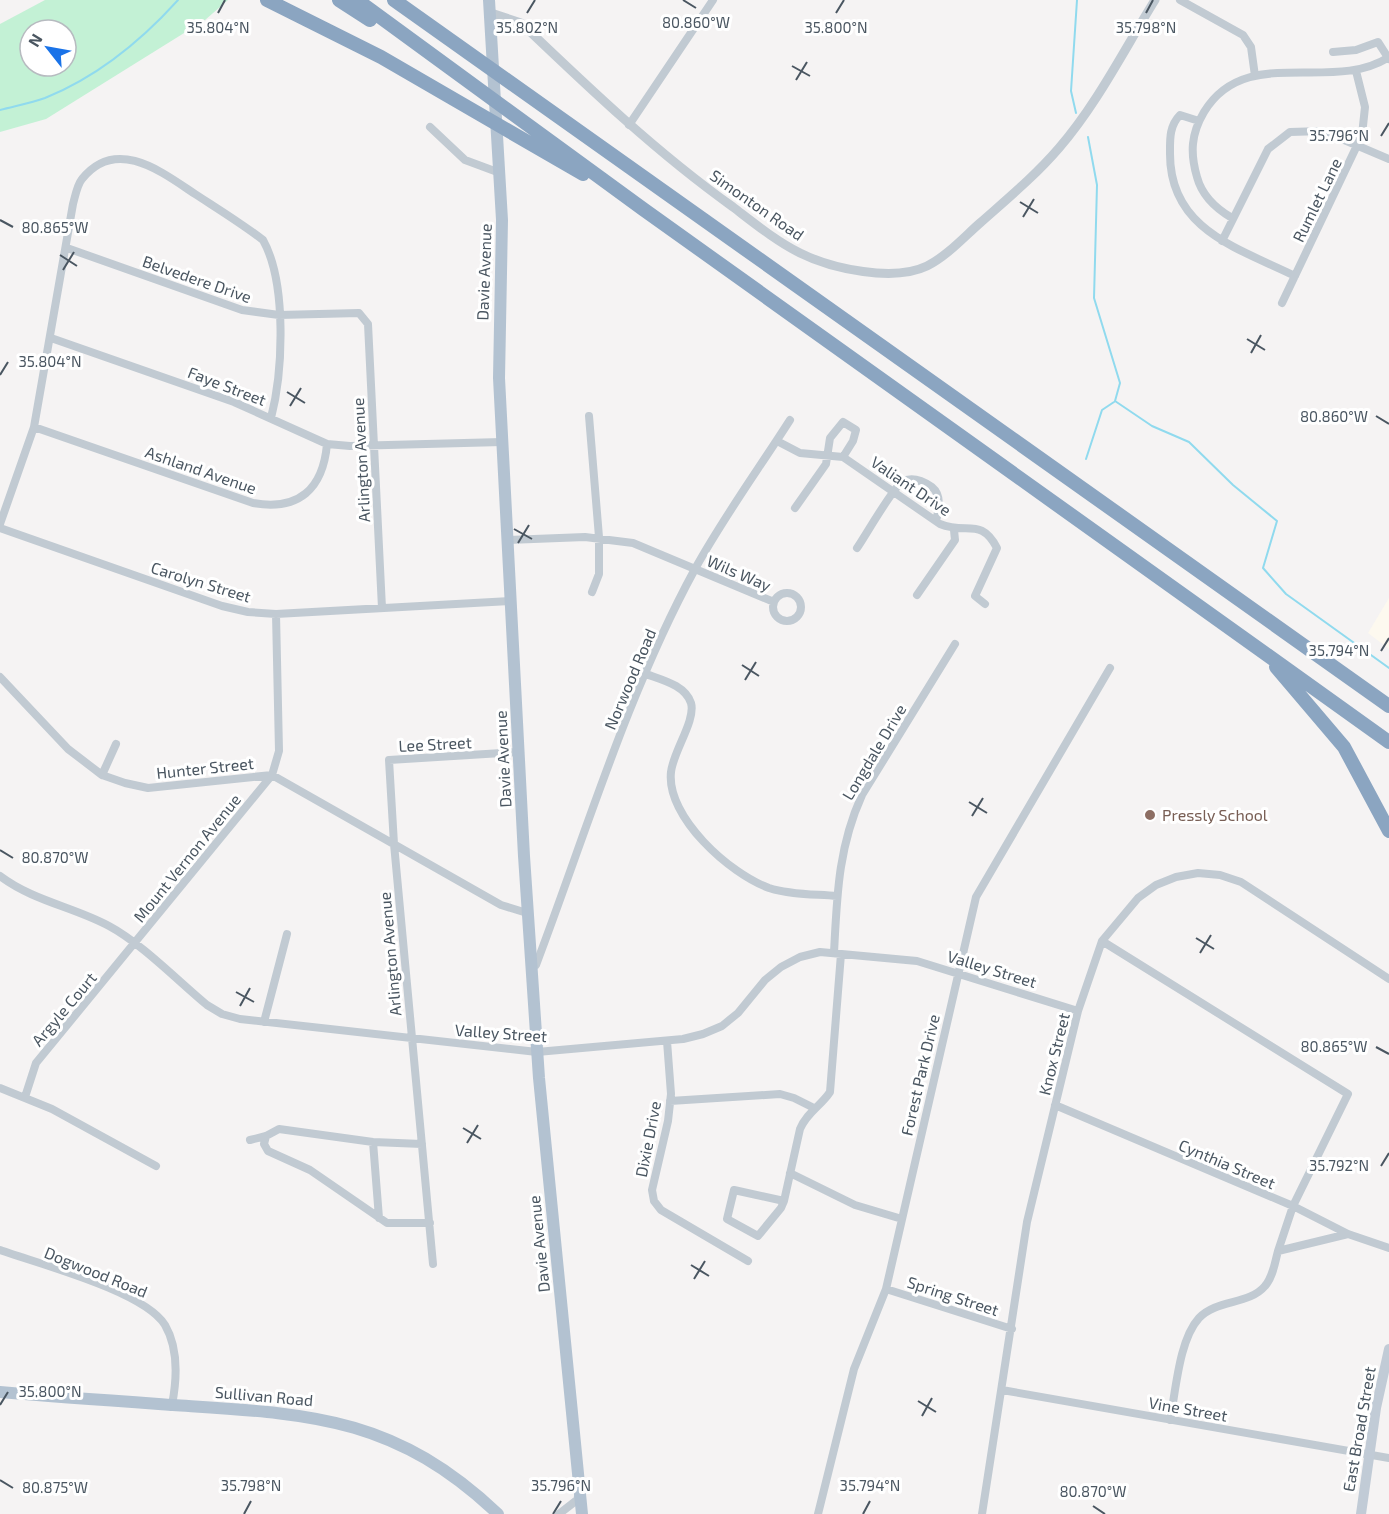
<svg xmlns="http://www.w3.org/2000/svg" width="1389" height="1514" viewBox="0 0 1389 1514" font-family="'Exo 2',sans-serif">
	<rect width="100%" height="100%" fill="#f5f3f3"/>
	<path fill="#fdf9ef" d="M1389 598V649L1368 633Z"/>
	<path fill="#c3f1d5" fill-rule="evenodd" d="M45 0H228L205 20 46 119 0 132V24ZM30 30H66V66H30Z"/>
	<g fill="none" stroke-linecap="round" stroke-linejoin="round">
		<path stroke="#90daee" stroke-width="2" d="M0 110C15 106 31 103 45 98 97 77 141 41 178 0
			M1076 113 1071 91 1077 0
			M1088 137 1097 185 1094 298 1120 383 1115 401 1152 426 1189 442 1233 485 1277 521 1263 568 1286 594 1389 668
			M1086 459 1102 410 1114 402"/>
		<path stroke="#c1cad2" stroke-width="8" d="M1180 0 1243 35 1251 47 1255 76
			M1333 52 1356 50 1378 42 1389 59
			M1199 121 1180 115C1169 126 1170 140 1170 154 1170 230 1238 248 1295 276
			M629 125 713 0
			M430 127 465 160 500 173
			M1232 218C1215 208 1202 196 1197 177 1190 153 1191 134 1204 112 1246 43 1332 94 1389 57
			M1222 241 1268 149 1290 132 1323 131 1389 159
			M67 248 242 310 279 315 359 313 368 324 382 608
			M1282 303 1362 135 1365 107 1356 71
			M51 338 234 402 327 444 350 446 502 442
			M589 416 599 537V574L592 592
			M34 427 253 503C299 511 323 489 327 444
			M777 441 800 453 843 457 940 524C967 535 981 517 997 548L975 596 985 604
			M795 508 826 464 830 438 843 422 856 430 853 441 843 457
			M0 524 34 427 73 204C75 197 77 185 82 179 116 136 162 172 195 194 218 209 241 223 263 240 287 283 283 372 271 418
			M0 528 222 606 248 612 276 614 511 601
			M508 540 585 537 633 543 774 602
			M857 548C866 535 892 489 902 482 912 476 923 481 932 487 942 495 939 510 936 521
			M773 607a14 14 0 1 1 28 0a14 14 0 1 1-28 0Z
			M917 595 955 540 954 530
			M646 674C662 680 685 685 691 703 696 720 673 752 671 772 666 817 730 874 769 888 791 895 815 894 837 896
			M0 677 68 749 102 775 125 783 148 788 272 775 501 905 527 913
			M102 775 116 744
			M0 876C33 901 74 907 109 926 141 943 178 981 207 1005L222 1014 240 1019 537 1052 683 1039 703 1034 722 1026 738 1013 765 980 781 967 800 957 820 952 917 961 1078 1011
			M1102 941 1348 1094 1293 1206 1278 1251
			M834 953C837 896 838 848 862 795L955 644
			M531 965H536C586 833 627 694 695 569 723 518 758 470 790 420
			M264 1022 287 934
			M667 1041 671 1094 668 1121 652 1190 654 1201 661 1210 748 1261
			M0 1088 52 1109 156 1166
			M25 1097 36 1063 272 775 279 751 276 614
			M670 1101 780 1094 794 1098 814 1108
			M1055 1105 1293 1206 1348 1234 1389 1248
			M266 1136 264 1144 268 1151 310 1170 387 1223H430
			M250 1140 266 1136 279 1129 373 1142 422 1144
			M373 1142 379 1218
			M790 1173 855 1205 902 1219
			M784 1201 734 1190 727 1219 758 1236 781 1208 784 1201 800 1129C807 1112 821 1106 830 1092L841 954
			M0 1250C39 1264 144 1291 165 1325 179 1349 177 1379 172 1405
			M433 1264 394 844 389 760 518 752
			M886 1289 1012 1329
			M1002 1390 1389 1458
			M1170 1420C1176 1390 1179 1340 1199 1318 1217 1299 1249 1305 1265 1286 1273 1277 1275 1262 1278 1251L1348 1234
			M559 1514 577 1500 579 1493
			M818 1514 854 1369 886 1289 976 897 1110 668
			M982 1514 1027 1222 1078 1011 1102 941 1138 898 1156 885 1176 877 1198 873 1220 875 1241 882 1389 979"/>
		<path stroke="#c1cad2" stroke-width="9" d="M491 13 521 23C589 88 656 152 733 207 754 223 776 241 800 253 832 269 894 282 927 266 947 256 964 237 980 223 1007 199 1035 176 1059 148 1097 104 1124 50 1155 0"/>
		<path stroke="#c1cbd6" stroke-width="10" d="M1361 1514 1376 1408 1389 1349"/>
		<path stroke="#b3c2d1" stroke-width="12" d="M489 0 502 220 499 378 524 856 539 1078 582 1514
			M0 1392C58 1397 116 1401 173 1405 309 1414 393 1415 498 1514"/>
		<path stroke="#8ba5c1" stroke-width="14" d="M267 0 381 57 583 174
			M339 0 370 20
			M357 0 643 209 1389 742
			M394 0 1389 706
			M1276 667 1344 747 1389 831"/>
	</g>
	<path fill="none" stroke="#4a5661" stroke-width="2" d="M683 0 696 8M218 13 225 0M527 13 535 0M836 13 844 0M1146 13 1153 0M792 66 810 76M796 80 807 62M1381 136 1389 123M1020 202 1038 213M1023 217 1034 199M0 220 13 227M60 255 77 266M63 270 74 252M1247 339 1265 350M1251 353 1261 335M0 375 8 362M287 392 305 403M290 406 301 388M1376 416 1389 424M514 529 532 539M518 543 529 525M1381 651 1389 638M742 665 759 676M745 680 756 662M969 802 987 813M972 816 983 798M0 850 13 858M1196 938 1214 949M1200 953 1211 935M236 992 254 1002M240 1006 250 988M1376 1047 1389 1054M463 1128 481 1139M467 1143 478 1125M1381 1166 1389 1153M691 1265 709 1276M694 1279 705 1261M918 1401 936 1412M0 1405 8 1392M922 1416 932 1398M0 1480 13 1488M1093 1506 1105 1514M244 1514 251 1501M553 1514 561 1501M863 1514 870 1501"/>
	<circle fill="#8d6e63" stroke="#fff" stroke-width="2" cx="1150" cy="815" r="6"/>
	<g text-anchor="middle" stroke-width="6" stroke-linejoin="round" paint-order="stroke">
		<g font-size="16" fill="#4a5661" stroke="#fff">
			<text transform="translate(1317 200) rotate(-64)" y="6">Rumlet Lane</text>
			<text transform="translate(757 205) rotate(35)" y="6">Simonton Road</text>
			<text transform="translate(484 272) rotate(-88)" y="6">Davie Avenue</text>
			<text transform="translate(197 279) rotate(19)" y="6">Belvedere Drive</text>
			<text transform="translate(227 386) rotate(21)" y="6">Faye Street</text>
			<text transform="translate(361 460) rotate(-93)" y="6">Arlington Avenue</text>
			<text transform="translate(201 470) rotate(19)" y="6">Ashland Avenue</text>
			<text transform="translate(911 486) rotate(34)" y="6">Valiant Drive</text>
			<text transform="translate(739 573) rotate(23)" y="6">Wils Way</text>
			<text transform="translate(201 582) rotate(17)" y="6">Carolyn Street</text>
			<text transform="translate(630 679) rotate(-67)" y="6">Norwood Road</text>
			<text transform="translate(435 744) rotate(-3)" y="6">Lee Street</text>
			<text transform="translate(874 752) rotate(-59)" y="6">Longdale Drive</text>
			<text transform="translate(503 759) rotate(-93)" y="6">Davie Avenue</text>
			<text transform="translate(205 768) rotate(-6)" y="6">Hunter Street</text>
			<text transform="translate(187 858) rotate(-51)" y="6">Mount Vernon Avenue</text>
			<text transform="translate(390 954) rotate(-95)" y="6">Arlington Avenue</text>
			<text transform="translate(992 969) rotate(17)" y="6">Valley Street</text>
			<text transform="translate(64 1009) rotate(-50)" y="6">Argyle Court</text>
			<text transform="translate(501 1033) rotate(4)" y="6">Valley Street</text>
			<text transform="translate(1054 1054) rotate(-76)" y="6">Knox Street</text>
			<text transform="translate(920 1075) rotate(-77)" y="6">Forest Park Drive</text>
			<text transform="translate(648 1139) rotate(-79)" y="6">Dixie Drive</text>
			<text transform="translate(1227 1164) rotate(23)" y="6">Cynthia Street</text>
			<text transform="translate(539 1244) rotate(-96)" y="6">Davie Avenue</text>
			<text transform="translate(96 1272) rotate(22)" y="6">Dogwood Road</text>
			<text transform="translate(953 1296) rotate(18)" y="6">Spring Street</text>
			<text transform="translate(264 1396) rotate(5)" y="6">Sullivan Road</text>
			<text transform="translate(1188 1409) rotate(10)" y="6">Vine Street</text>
			<text transform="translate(1359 1429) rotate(-80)" y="6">East Broad Street</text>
		</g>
		<g font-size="16" fill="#785e54" stroke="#fff" text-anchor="start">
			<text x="1162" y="821">Pressly School</text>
		</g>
	</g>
	<g font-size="15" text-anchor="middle" fill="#4a5661" stroke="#fff" stroke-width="6" stroke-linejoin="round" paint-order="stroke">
		<text x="696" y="28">80.860°W</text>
		<text x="218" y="33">35.804°N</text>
		<text x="527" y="33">35.802°N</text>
		<text x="836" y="33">35.800°N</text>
		<text x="1146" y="33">35.798°N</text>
		<text x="1339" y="141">35.796°N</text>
		<text x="55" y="233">80.865°W</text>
		<text x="50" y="367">35.804°N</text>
		<text x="1334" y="422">80.860°W</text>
		<text x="1339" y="656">35.794°N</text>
		<text x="55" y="863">80.870°W</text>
		<text x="1334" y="1052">80.865°W</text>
		<text x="1339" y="1171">35.792°N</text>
		<text x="50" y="1397">35.800°N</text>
		<text x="251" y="1491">35.798°N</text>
		<text x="561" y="1491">35.796°N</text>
		<text x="870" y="1491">35.794°N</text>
		<text x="55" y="1493">80.875°W</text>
		<text x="1093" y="1497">80.870°W</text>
	</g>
	<g transform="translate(48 48) rotate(301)"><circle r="28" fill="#ffffff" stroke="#b7bbc0" stroke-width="1.5"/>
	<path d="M0-4.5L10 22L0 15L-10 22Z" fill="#1a73e8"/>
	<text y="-9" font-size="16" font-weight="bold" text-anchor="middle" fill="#4a5661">N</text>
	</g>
</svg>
